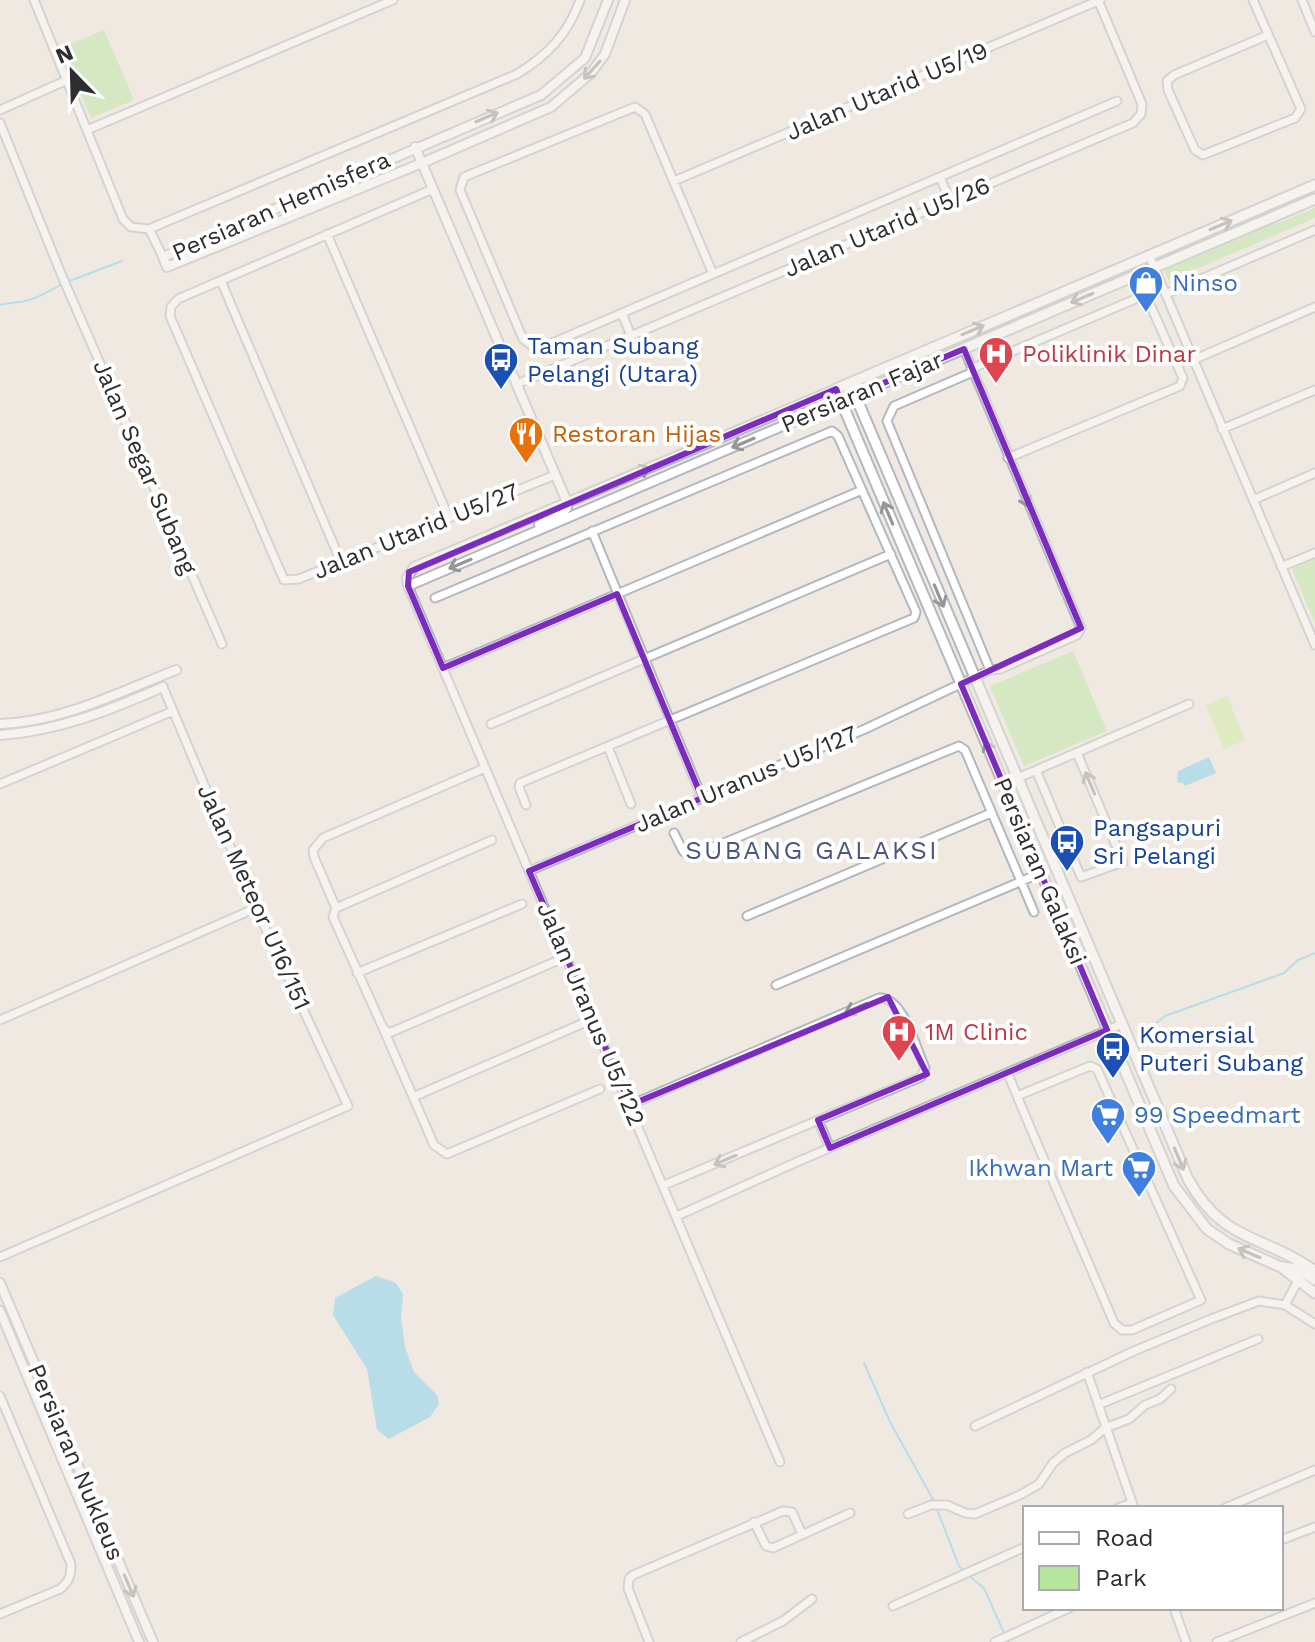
<svg xmlns="http://www.w3.org/2000/svg" width="1315" height="1642" viewBox="0 0 1315 1642" font-family="'Work Sans',sans-serif">
	<rect width="100%" height="100%" fill="#efe9e1"/>
	<path fill="#b6e59e" d="M104 30 134 100 91 118 61 48Z
		M1315 208V218L1173 279 1175 284 1171 286 1164 269 1261 227 1278 223Z
		M1145 261 1146 265 863 386 862 383Z
		M1315 559V623L1292 569Z
		M1073 651 1107 731 1024 766 990 686Z"/>
	<path fill="#c9ec9a" d="M1227 696 1245 740 1224 749 1206 705Z"/>
	<path fill="#75cff0" d="M1209 757 1216 773 1185 786 1183 783 1177 782 1178 771Z
		M376 1276 396 1283 403 1294 401 1318 405 1347 414 1372 437 1395 439 1404 430 1417 389 1439 377 1430 367 1369 333 1315 335 1298Z"/>
	<g fill="none" stroke-linecap="round" stroke-linejoin="round">
		<path stroke="#75cff0" stroke-width="2" d="M67 282 122 261
			M0 305C7 303 12 303 19 302 33 301 50 291 62 284
			M1141 1035 1165 1016 1284 973 1298 960 1315 953
			M864 1363 890 1422 934 1501
			M936 1507 959 1566 963 1570
			M968 1575 984 1588 1008 1642"/>
		<defs>
			<path id="minor" d="M34 0 123 219 131 227 149 229
				M1253 0 1301 109 1295 118 1203 155 1195 150 1168 90 1167 81 1174 75 1268 35
				M1302 0 1315 32
				M0 110 67 80
				M0 123 62 276 222 644
				M87 130 393 0
				M940 177 950 201
				M674 181 1100 0
				M433 189 178 299 171 307 170 316 284 580 299 579 555 475
				M327 234 449 518
				M1149 255 1315 645
				M163 257 149 229 517 74C548 55 568 34 580 0
				M713 274 645 114 635 107 464 177 460 190 523 339 532 346H545L1117 101
				M221 281 341 562
				M1166 294 1315 230
				M622 313 631 336
				M964 349 1081 628 1077 635 1000 669 990 670
				M1193 360 1315 307
				M971 369 1140 297 1148 300 1183 378 1180 386 1008 458
				M517 384 1133 123 1141 114 1142 104 1098 0
				M1222 429 1315 390
				M1253 500 1315 473
				M592 531 702 798
				M1281 567 1315 553
				M408 586 780 1462
				M435 598 832 431 838 436 916 612 914 618 520 783 519 787 526 805
				M443 668 862 490
				M491 724 891 554
				M608 747 631 804
				M485 768 323 838 313 850 314 857 336 908 333 917 383 1028 389 1033 566 957
				M1036 770 1081 877 1123 862 1077 753
				M0 784 173 711
				M1004 784 1189 704
				M674 833 683 851 689 856 697 854 959 746 965 750 1034 912
				M529 871 865 729 990 670 887 421 894 406 973 372
				M336 908 492 840
				M747 916 991 813
				M357 973 522 904
				M776 985 1041 873
				M0 1020 256 908
				M383 1028 434 1145 447 1154 600 1089
				M1008 1074C1042 1157 1079 1240 1114 1323L1122 1330H1132L1201 1300 1097 1069 1090 1066 1017 1096
				M413 1097 593 1019
				M630 1105 879 998C903 996 916 1048 925 1068L921 1077 664 1185
				M818 1120 830 1148
				M677 1216 799 1161 1122 1024
				M0 1257 348 1106 256 908 163 687
				M1285 1305 1315 1324
				M1087 1372 1134 1508
				M0 1396 71 1564C71 1576 69 1582 60 1589L0 1614
				M1098 1405 1258 1339
				M975 1426 1134 1351 1211 1319 1259 1301 1285 1305 1299 1279
				M1118 1508 1132 1503
				M1225 1508 1315 1470
				M908 1514 931 1505H947L965 1513 975 1514 1022 1494 1039 1484 1053 1463 1065 1453 1091 1440 1105 1428 1129 1419 1145 1405 1160 1399 1171 1389
				M754 1522 766 1546 773 1548 850 1513
				M1281 1540 1315 1527
				M893 1606 1025 1547
				M1174 1608 1186 1642
				M649 1642 628 1588 629 1579 633 1575 783 1511 792 1512 802 1534
				M741 1642 783 1621 812 1599
				M995 1642 1069 1608
				M1217 1642 1315 1603"/>
			<path id="tertiary" d="M608 0 585 58 541 95 163 257 167 267 422 163 551 107 591 73 605 54 625 0
				M415 147 567 502
				M836 389 414 567 407 578 408 586 841 401
				M539 525 563 513 567 508V502
				M0 724C62 722 119 692 176 670
				M0 735C59 731 110 710 163 687
				M0 1283 153 1642
				M0 1311 139 1642"/>
			<path id="secondary" d="M1315 185 836 389 1174 1186 1207 1229 1229 1244 1281 1267 1315 1293
				M850 383 1188 1179C1224 1244 1263 1234 1315 1271
				M841 401 1315 199
				M1282 1267 1298 1269 1315 1280"/>
		</defs>
		<use href="#minor" stroke="#b4b7c1" stroke-width="11"/>
		<use href="#tertiary" stroke="#b4b7c1" stroke-width="12"/>
		<use href="#secondary" stroke="#b4b7c1" stroke-width="13"/>
		<use href="#minor" stroke="#fff" stroke-width="7"/>
		<use href="#tertiary" stroke="#fff" stroke-width="8"/>
		<use href="#secondary" stroke="#fff" stroke-width="9"/>
	</g>
	<defs><path id="oneway-shaft" d="M-6 0H5M1.5-3L5.5 0L1.5 3" fill="none" stroke-width="1.6" stroke-linecap="round" stroke-linejoin="round" transform="scale(2)"/></defs>
	<g stroke="#969696">
		<use href="#oneway-shaft" transform="translate(592 70) rotate(132)"/>
		<use href="#oneway-shaft" transform="translate(487 117) rotate(-23)"/>
		<use href="#oneway-shaft" transform="translate(1221 225) rotate(-23)"/>
		<use href="#oneway-shaft" transform="translate(1082 298) rotate(157)"/>
		<use href="#oneway-shaft" transform="translate(973 330) rotate(-23)"/>
		<use href="#oneway-shaft" transform="translate(743 443) rotate(157)"/>
		<use href="#oneway-shaft" transform="translate(639 472) rotate(-23)"/>
		<use href="#oneway-shaft" transform="translate(1024 496) rotate(67)"/>
		<use href="#oneway-shaft" transform="translate(888 513) rotate(-113)"/>
		<use href="#oneway-shaft" transform="translate(460 564) rotate(157)"/>
		<use href="#oneway-shaft" transform="translate(939 596) rotate(67)"/>
		<use href="#oneway-shaft" transform="translate(990 752) rotate(-113)"/>
		<use href="#oneway-shaft" transform="translate(1090 783) rotate(-113)"/>
		<use href="#oneway-shaft" transform="translate(856 1008) rotate(157)"/>
		<use href="#oneway-shaft" transform="translate(1179 1159) rotate(67)"/>
		<use href="#oneway-shaft" transform="translate(725 1160) rotate(157)"/>
		<use href="#oneway-shaft" transform="translate(1249 1253) rotate(-157)"/>
		<use href="#oneway-shaft" transform="translate(129 1586) rotate(67)"/>
	</g>
	<path d="M0 0H1315V1642H0ZM964 349 1081 628 961 684 1107 1030 830 1148 818 1120 927 1074 888 997 630 1105 529 871 702 798 617 594 443 668 408 586 409 572 836 389 841 401Z" fill="#efe9e1" fill-opacity=".55" fill-rule="evenodd"/>
	<path fill="none" stroke="#7b2cbf" stroke-width="6" stroke-linejoin="round" d="M964 349 1081 628 961 684 1107 1030 830 1148 818 1120 927 1074 888 997 630 1105 529 871 702 798 617 594 443 668 408 586 409 572 836 389 841 401Z"/>
	<defs>
		<symbol id="shop-pin" viewBox="-11 -11 22 30"><path d="M0 17L-7.5 6A9.5 9.5 0 1 1 7.5 6Z" fill="#3f7fe0" stroke="#fff"/><path d="M-5-2.5h2.3a2.7 3.5 0 0 1 5.4 0H5L5.5 6h-11ZM-1.5-2.5h3a1.5 2.3 0 0 0-3 0Z" fill="#fff"/></symbol>
		<symbol id="hospital-pin" viewBox="-11 -11 22 30"><path d="M0 17L-7.5 6A9.5 9.5 0 1 1 7.5 6Z" fill="#e0444e" stroke="#fff"/><path d="M-5-5h3v3.5h4V-5h3V5h-3V1.5h-4V5h-3Z" fill="#fff"/></symbol>
		<symbol id="bus-pin" viewBox="-11 -11 22 30"><path d="M0 17L-7.5 6A9.5 9.5 0 1 1 7.5 6Z" fill="#1a4fb4" stroke="#fff"/><path d="M-5-6H5V4H4V6H2V4H-2V6H-4V4H-5ZM-3.5-4V0h7V-4ZM-3.5 1.2v1.5H-2V1.2ZM2 1.2v1.5H3.5V1.2Z" fill="#fff"/></symbol>
		<symbol id="restaurant-pin" viewBox="-11 -11 22 30"><path d="M0 17L-7.5 6A9.5 9.5 0 1 1 7.5 6Z" fill="#e8710a" stroke="#fff"/><path d="M-5-6h1v4h1v-4h1v4h1v-4h1v5L-1.5 .5V6h-2V.5L-5-1ZM5-6V6H3V1.5H1.5Q1.5-4 5-6Z" fill="#fff"/></symbol>
		<symbol id="supermarket-pin" viewBox="-11 -11 22 30"><path d="M0 17L-7.5 6A9.5 9.5 0 1 1 7.5 6Z" fill="#3f7fe0" stroke="#fff"/><path d="M-6-5.5h2.5l.6 2H6L4.5 2H-2.5L-4.4-4H-6ZM-1.5 3.2a1.3 1.3 0 1 0 .1 0ZM3 3.2a1.3 1.3 0 1 0 .1 0Z" fill="#fff"/></symbol>
	</defs>
	<g fill-rule="evenodd">
		<use href="#shop-pin" x="1126" y="263" width="40" height="54"/>
		<use href="#hospital-pin" x="976" y="334" width="40" height="54"/>
		<use href="#bus-pin" x="481" y="340" width="40" height="54"/>
		<use href="#restaurant-pin" x="506" y="414" width="40" height="54"/>
		<use href="#bus-pin" x="1047" y="822" width="40" height="54"/>
		<use href="#hospital-pin" x="879" y="1012" width="40" height="54"/>
		<use href="#bus-pin" x="1093" y="1029" width="40" height="54"/>
		<use href="#supermarket-pin" x="1088" y="1095" width="40" height="54"/>
		<use href="#supermarket-pin" x="1119" y="1148" width="40" height="54"/>
	</g>
	<g text-anchor="middle" stroke-width="8" stroke-linejoin="round" paint-order="stroke">
		<g font-size="24" fill="#2e2e2e" stroke="#fff">
			<text transform="translate(887 91) rotate(-23)" y="8">Jalan Utarid U5/19</text>
			<text transform="translate(281 206) rotate(-24)" y="8">Persiaran Hemisfera</text>
			<text transform="translate(887 227) rotate(-23)" y="8">Jalan Utarid U5/26</text>
			<text transform="translate(862 392) rotate(-23)" y="8">Persiaran Fajar</text>
			<text transform="translate(145 467) rotate(67)" y="8">Jalan Segar Subang</text>
			<text transform="translate(416 531) rotate(-22)" y="8">Jalan Utarid U5/27</text>
			<text transform="translate(746 779) rotate(-23)" y="8">Jalan Uranus U5/127</text>
			<text transform="translate(1040 871) rotate(67)" y="8">Persiaran Galaksi</text>
			<text transform="translate(254 897) rotate(66)" y="8">Jalan Meteor U16/151</text>
			<text transform="translate(591 1014) rotate(67)" y="8">Jalan Uranus U5/122</text>
			<text transform="translate(76 1462) rotate(67)" y="8">Persiaran Nukleus</text>
		</g>
		<g font-size="24" fill="#366cbe" stroke="#fff" text-anchor="start">
			<text x="1172" y="291">Ninso</text>
			<text x="1134" y="1123">99 Speedmart</text>
			<text x="1113" y="1176" text-anchor="end">Ikhwan Mart</text>
		</g>
		<g font-size="24" fill="#164399" stroke="#fff" text-anchor="start">
			<text x="527" y="354">Taman Subang<tspan x="527" dy="28">Pelangi (Utara)</tspan></text>
			<text x="1093" y="836">Pangsapuri<tspan x="1093" dy="28">Sri Pelangi</tspan></text>
			<text x="1139" y="1043">Komersial<tspan x="1139" dy="28">Puteri Subang</tspan></text>
		</g>
		<g font-size="24" fill="#be3a42" stroke="#fff" text-anchor="start">
			<text x="1022" y="362">Poliklinik Dinar</text>
			<text x="925" y="1040">1M Clinic</text>
		</g>
		<g font-size="24" fill="#c56008" stroke="#fff" text-anchor="start">
			<text x="552" y="442">Restoran Hijas</text>
		</g>
		<g font-size="26" letter-spacing="2" fill="#4d5680" stroke="#fff">
			<text x="812" y="859">SUBANG GALAKSI</text>
		</g>
	</g>
	<rect x="1023" y="1506" width="260" height="104" fill="#ffffff" stroke="#ababab" stroke-width="2"/>
	<rect x="1039" y="1532" width="40" height="12" fill="#ffffff" stroke="#ababab" stroke-width="2"/>
	<text x="1095" y="1546" font-size="24" fill="#2e2e2e">Road</text>
	<rect x="1039" y="1566" width="40" height="24" fill="#b6e59e" stroke="#ababab" stroke-width="2"/>
	<text x="1095" y="1586" font-size="24" fill="#2e2e2e">Park</text>
	<g transform="translate(72 72) rotate(337)" stroke="#ffffff" stroke-width="6" paint-order="stroke">
	<path d="M0-6L14 30L0 20L-14 30Z" fill="#2e2e2e"/>
	<text y="-12" font-size="22" font-weight="bold" text-anchor="middle" fill="#2e2e2e">N</text>
	</g>
</svg>
